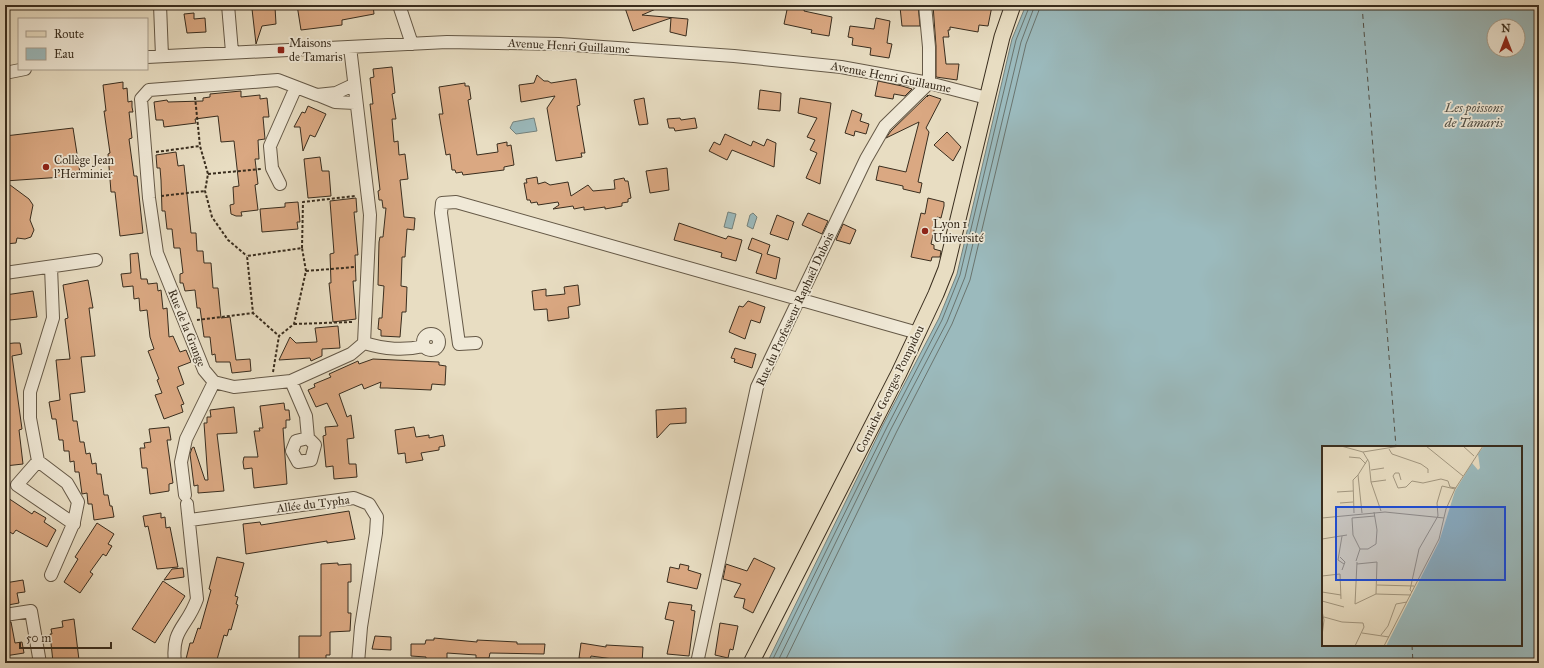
<svg xmlns="http://www.w3.org/2000/svg" width="1544" height="668" viewBox="0 0 1544 668" font-family="'IM FELL Great Primer',serif">
	<rect width="100%" height="100%" fill="#e8ddc2"/>
	<filter id="stains"><feTurbulence type="fractalNoise" baseFrequency=".005" numOctaves="4"/><feColorMatrix values="0 0 0 0 .2 0 0 0 0 .09 0 0 0 0 .02 0 0 0 .5 -.17"/></filter>
	<radialGradient id="worn" r=".72"><stop offset=".6" stop-color="#630" stop-opacity="0"/><stop offset="1" stop-color="#630" stop-opacity=".3"/></radialGradient>
	<path fill="#9bbabd" stroke="#74827d" fill-rule="evenodd" d="M1026 5H1539V663H767L883 425 939 318 957 274 1012 39ZM1494 26H1518V50H1494ZM1323 447H1521V645H1323Z
		M534 118 537 131 516 134 510 128 513 122Z
		M728 212 736 214 732 229 724 227Z
		M753 213 757 217 753 229 747 226 750 215Z"/>
	<g fill="none" stroke-linecap="round" stroke-linejoin="round">
		<path stroke="#6a746e" stroke-width="1" d="M771 663 887 427 942 320 960 275 1016 40 1030 5
			M777 663 891 429 947 322 965 277 1021 42 1035 5
			M784 663 897 431 952 324 970 280 1026 44 1041 5"/>
		<path stroke="#525046" stroke-width="1" stroke-dasharray="5 4" stroke-linecap="butt" d="M1362 5 1396 447
			M1412 645 1413 663"/>
	</g>
	<path fill="#daa882" stroke="#392d1e" d="M297 5H373L374 14 342 20V25L301 30Z
		M624 5H665L642 15 688 19 686 36 670 32 671 18 633 31Z
		M788 5H805L804 11 832 17 829 36 811 33 812 30 784 24Z
		M913 5H918L920 26H902L900 7Z
		M933 5 992 6 988 26 979 25 978 32 950 27V30H948L949 37H943L946 64H959L957 80 936 77V46Z
		M275 7 276 24 262 26 256 44 252 9Z
		M194 13V19L205 18 206 32 187 33 184 14Z
		M876 18 890 21 887 43 892 44 889 58 870 55 871 48 852 45 853 38 848 37 850 26 874 29Z
		M392 67 395 93 392 94 396 119H392L394 142 398 141 399 155 405 154 408 179 400 180 404 217 415 218 414 230 407 229 405 257H402L401 286 407 287 406 312H402L400 337 381 336V330L378 329 379 318H382L384 286 378 285 379 242 380 237H383L386 208H383L382 200H379L378 191 380 190 370 104H373L370 78 374 77 373 69Z
		M537 75 544 81H548L551 83 576 79 580 105 577 106 585 153H581L582 157 556 161 547 108 555 96 521 102 519 85 534 83Z
		M878 81 902 86 912 89 905 96 894 94 893 99 875 96Z
		M123 82V89L127 88 128 102 132 101V107L133 112H129L132 138 129 139 134 176H137L143 233 120 236 115 192H111L108 154 110 153 104 111H106L103 85Z
		M465 83V86H469L470 92 471 99 468 100 477 155 498 152 497 144 507 142V146L511 145 514 165 504 167V170L463 175 462 172 456 173 455 170H452L450 154 446 155 439 114H443L439 87Z
		M760 90 781 93 780 111 758 109Z
		M241 91V97L260 95V99L267 98 269 117H263L265 139 258 140 259 159H255L258 184 255 185 258 210 241 212 242 216H236L231 214 230 205 234 204 233 187 239 186 234 141 221 142 218 116 195 119 196 123 164 127 163 120H156L154 102 167 100 168 102 203 101V98L210 97V94Z
		M928 95 927 97 929 95 941 99 926 128 929 132 918 182 922 183 920 193 903 189V186L876 180 879 166 906 172 919 122 886 138 891 131Z
		M644 98 648 124 639 125 634 100Z
		M800 98 831 103 820 184 806 178 817 153 810 150 815 140 807 137 817 118 798 113Z
		M308 106 326 114 315 137 310 135 303 151 300 127H294L302 112 305 113Z
		M852 110 862 114 860 121 869 124 866 134 855 131 854 136 845 133Z
		M680 118 681 120 695 118 697 128 675 131 674 128H669L667 119Z
		M73 128 80 173 77 176 5 181V136Z
		M947 132 961 147 953 161 934 145Z
		M725 134 751 146 753 141 764 146 767 139 776 143 774 167 732 150 727 160 709 151 714 142 720 145Z
		M176 152 178 166 184 165 191 233H196L197 251H203L204 263H211L213 288H218L221 318 230 317 236 360 250 359 251 371 232 373 230 362H216L215 354 212 355 210 337H204L200 308H197L195 290 185 291 183 283H180V274L183 273 180 248H174L172 229H167L165 211H162L161 180 160 168H157L156 155Z
		M320 157 322 171H329L331 196 308 198 304 159Z
		M667 168 669 190 650 193 646 171Z
		M537 177 538 184 545 182 550 185 568 182 571 196 588 185 593 191 615 189 614 180 624 178 625 181H628L631 198 628 199V202L622 203V206L605 209V207L584 210V207L574 209 573 206 553 209 559 205 558 202 538 205 537 202 531 203 530 200H527L524 183H527L526 179Z
		M6 182 29 199 33 205 30 220 34 230 31 237 25 239 17 238 16 243 5 244V203L8 202Z
		M356 198 357 212H354L358 255H355L356 281H353L356 319 333 322 329 283H331L330 254 334 253 330 201Z
		M928 198 944 202V206L941 218 937 217 931 244 934 245V249L941 251 940 257H932L931 261 911 257 921 213 925 214Z
		M298 202 300 222H297L298 229 262 232 260 209 285 207V203Z
		M808 213 828 221 822 234 802 225Z
		M777 215 794 222 788 240 770 234Z
		M679 223 726 239 728 236 742 240 736 261 721 257 722 253 674 240Z
		M843 224 856 230 850 244 836 240Z
		M752 238 770 245 767 254 780 258 776 279 756 273 762 254 748 249Z
		M138 253 141 279H147L148 284 157 283 158 291 161 290 163 309 167 308 169 337 173 336 180 352 186 350 191 362 178 367 184 384 177 387 184 404 181 405 183 412 164 419 155 395 162 393 157 380 159 379 148 351 154 349 150 337 147 310 140 311 139 298 134 299 133 286 123 287 121 274 131 273 130 254Z
		M88 280 93 308H89L95 356 81 357 85 392 70 394 73 421H77L80 442H84L86 454 90 453 92 464 96 463 97 474H101L104 495H108L110 506H112L114 517 94 520 92 504H88L87 493 82 494 79 472H75L74 461 70 462 69 451H64L63 440H59L56 419H52L49 402 60 400 56 360 70 359 65 319 68 318 63 285Z
		M578 285 580 305 568 307 569 318 548 321 547 309 534 310 532 291 546 289V296L565 294 564 287Z
		M33 291 37 317 10 320 9 317 5 318V295Z
		M748 301 765 307 760 323 751 320 745 339 729 332 739 306 743 307Z
		M338 326 340 348 322 349V356L311 361 310 358 279 360 290 337 296 343 317 342 315 328Z
		M14 343H20L22 354 12 356 22 429 19 430 23 464 5 466V344Z
		M735 348 756 354 752 368 734 362 735 359 731 358Z
		M373 359 439 362V365L446 366 445 385 432 384 431 390 387 388H380L381 382 364 389 362 384 339 394 347 417 351 415 354 438 347 439 348 451 349 464H356L357 477 334 479 333 466 326 467 323 436 326 435 325 427 338 426 327 403 316 407 308 390 315 387 314 384 331 377 329 374 358 361 359 364Z
		M284 403 285 410H289L290 420H286V428H283L287 484 254 488 252 468 244 469 243 462 244 457H258L254 431H260L259 428H263L260 406Z
		M234 407 237 433 217 434 224 491 198 493V485L194 486 190 454 192 448 194 447 205 480H208L204 423H207V417H211L210 410Z
		M686 408V423L670 424 657 438 656 410Z
		M169 427 171 440H167L173 483 169 484V491L150 494 147 468H142L140 448H145L144 443 151 442 149 429Z
		M414 427 416 437 429 435V438L443 435 445 446 439 447V450L421 453 423 460 406 463 405 453 398 454 395 430Z
		M5 496 32 514 34 511 46 518 44 522 56 530 47 547 16 530 13 534 5 529Z
		M349 511 355 539 327 543V541L246 554 243 524 260 522 261 525Z
		M161 513V518L165 517 166 528 170 527 178 567 157 569 148 526 145 527 143 516Z
		M97 523 114 534 108 544 112 546 106 556 103 554 90 572 93 574 80 593 64 582 78 559 75 557Z
		M217 557 244 563 235 596 238 597 236 604 238 605 231 630 229 629 227 636 224 635 216 663H199L186 659 190 643H193L198 628 200 629 211 590 209 589Z
		M754 558 775 568 753 613 743 608 745 599 734 597 741 584 723 579 726 564 747 571Z
		M338 563V565L351 564V582H348V613H351L350 631 330 632V655H326V663H299V636H321V564Z
		M680 564 689 566 688 570 701 574 697 589 667 582 670 567 679 569Z
		M183 568 184 577 164 580 172 569Z
		M23 580 25 592 17 593 19 603 8 605 6 595H5V583Z
		M163 581 185 596 155 643 132 629Z
		M669 602 692 605 691 610 695 611 689 656 667 654 674 621 665 619Z
		M74 619 79 660H77V663H65L64 660 53 662 50 634H52L51 629 63 627 62 621Z
		M5 622H11L15 643 22 642 24 653 5 656Z
		M720 623 738 626 733 650 730 649 728 658 715 655Z
		M375 636 391 637V650L372 649Z
		M434 638 477 642V640L517 642V644H545L544 654 490 653 489 658H476V655L447 653V662L438 663H426V657L411 656V644H425L426 640H434Z
		M581 643 606 647V645L643 647 642 663 591 656 590 660 579 658Z"/>
	<g fill="none" stroke-linecap="round" stroke-linejoin="round">
		<defs>
			<path id="minor" d="M160 5 162 56
				M228 5 232 52
				M399 5 412 44
				M350 47 370 215 364 343 351 354 291 381 234 387 214 382 204 370 157 253 149 198 141 99 149 90 278 80 317 95 336 93 353 85
				M147 57 447 42 559 44 734 56 841 67 929 83 987 98
				M5 73 25 69
				M318 95 335 102 355 103
				M280 184 272 168 270 146 296 87
				M5 273 96 260
				M423 342a8 8 0 1 1 16 0a8 8 0 1 1-16 0Z
				M364 343C385 349 403 351 424 346
				M476 343 459 344 441 213 442 203 456 202 918 333
				M291 381 306 416 308 438 296 441 292 451 298 462 311 460 315 445 308 438
				M38 461 30 418V392L53 318 51 267
				M38 461 67 483 78 502 74 522 51 575
				M38 461 17 485 74 524
				M185 495 181 462 186 439 214 382
				M190 520 354 498 369 504 377 517 376 533 361 627 358 663
				M5 615 31 611 40 663
				M175 663C171 628 187 628 197 599L187 504
				M697 663 757 387 866 159 885 126 929 83V47L925 5"/>
			<path id="major" d="M751 663 899 373 936 294 946 269 1002 37 1013 5"/>
		</defs>
		<use href="#minor" stroke="#655947" stroke-width="14"/>
		<use href="#major" stroke="#392d1e" stroke-width="17"/>
		<path stroke="#392d1e" stroke-width="2" stroke-dasharray="3 2" stroke-linecap="butt" d="M195 97 200 146 208 174 205 191 212 217 228 240 247 256
			M156 152 200 146
			M208 174 261 169
			M161 196 205 191
			M302 248 303 202 355 196
			M306 271 355 267
			M197 320 253 313
			M294 324 352 322
			M273 372 279 336 294 324 306 271 302 248 247 256 253 313 279 336"/>
		<use href="#minor" stroke="#f0e9d7" stroke-width="12"/>
		<use href="#major" stroke="#e8ddc2" stroke-width="15"/>
	</g>
	<g fill="#8f2418" stroke="#f0e9d7" stroke-width="1.5">
		<rect x="277" y="46" width="8" height="8" rx="2"/>
		<circle cx="46" cy="167" r="4"/>
		<circle cx="925" cy="231" r="4"/>
	</g>
	<g text-anchor="middle" stroke-width="3.5" stroke-linejoin="round" paint-order="stroke">
		<g font-size="12" fill="#392d1e" stroke="#f0e9d7" text-anchor="start">
			<text x="289" y="47">Maisons<tspan x="289" dy="14">de Tamaris</tspan></text>
			<text x="54" y="164">Collège Jean<tspan x="54" dy="14">l'Herminier</tspan></text>
			<text x="933" y="228">Lyon 1<tspan x="933" dy="14">Université</tspan></text>
		</g>
		<g font-size="12" fill="#392d1e" stroke="#f0e9d7">
			<text transform="translate(569 46) rotate(3)" y="4">Avenue Henri Guillaume</text>
			<text transform="translate(891 77) rotate(11)" y="4">Avenue Henri Guillaume</text>
			<text transform="translate(795 309) rotate(-65)" y="4">Rue du Professeur Raphaël Dubois</text>
			<text transform="translate(187 328) rotate(68)" y="4">Rue de la Grange</text>
			<text transform="translate(890 389) rotate(-64)" y="4">Corniche Georges Pompidou</text>
			<text transform="translate(313 504) rotate(-7)" y="4">Allée du Typha</text>
		</g>
		<g font-size="13" font-style="italic" fill="#525046" stroke="#f0e9d7">
			<text x="1474" y="112">Les poissons<tspan x="1474" dy="15">de Tamaris</tspan></text>
		</g>
	</g>
	<g transform="translate(1322 446)">
		<rect width="200" height="200" fill="#e8ddc2"/>
		<path d="M162 0H200V200H64L117 96 133 45 150 17 156 24 158 22 156 8Z" fill="#9bbabd"/>
		<path fill="none" stroke="#9bbabd" stroke-width="2" d="M172 175 160 28 200 18M144 200 200 149"/>
		<path fill="none" stroke="#a29780" stroke-width="1" d="M19 0 41 6 78 0M104 0 141 30M141 0 152 10M67 3 70 8 99 18 106 23V27M41 6 47 16 49 36 59 65M27 11 38 12 44 18M49 24 62 22M79 34 77 27H73L71 30 76 42 84 41 90 35 101 37 119 33 126 35 128 41 134 42M49 36 64 34M15 46 31 45M18 57 31 56M52 66 55 84 54 98 46 103H38L31 89 30 72 53 70M32 67 31 34 36 29M40 67 36 29 46 13M0 72 63 66 122 72M20 90 16 114 22 118M0 93 25 89M18 111 23 116 20 124M34 115 38 103M35 116 33 158 54 148 89 149M35 118 55 116 54 148M0 130 18 128 19 153M55 139 92 140M0 146 19 149M90 146 88 144 97 103 116 70 115 57 120 40 133 43M0 155 22 161M0 165 2 174 0 190M2 171 20 176 41 177 42 181 33 200M40 187 67 191M59 189 66 180 74 158 85 156M62 200 117 93 124 63 133 43 161 0"/>
		<path fill="#1d4ed8" fill-opacity="0.15" stroke="#1d4ed8" stroke-width="2" d="M14 61H183V134H14Z"/>
		<rect width="200" height="200" fill="none" stroke="#392d1e" stroke-width="2"/>
	</g>
	<rect width="1544" height="668" fill="none" stroke="#e8ddc2" stroke-width="20"/>
	<rect x="6" y="6" width="1532" height="656" fill="none" stroke="#392d1e" stroke-width="2"/>
	<rect x="10" y="10" width="1524" height="648" fill="none" stroke="#392d1e"/>
	<rect x="18" y="18" width="130" height="52" fill="#f0e9d7" stroke="#a79e8d"/>
	<rect x="26" y="31" width="20" height="6" fill="#e8ddc2" stroke="#a79e8d"/>
	<text x="54" y="38" font-size="12" fill="#392d1e">Route</text>
	<rect x="26" y="48" width="20" height="12" fill="#9bbabd" stroke="#a79e8d"/>
	<text x="54" y="58" font-size="12" fill="#392d1e">Eau</text>
	<g transform="translate(1506 38)"><circle r="19" fill="#f0e9d7" stroke="#a79e8d"/>
	<path d="M0-3L7 15L0 10L-7 15Z" fill="#8f2418"/>
	<text y="-6" font-size="11" font-weight="bold" text-anchor="middle" fill="#392d1e">N</text>
	</g>
	<path d="M20 642v6h91v-6" fill="none" stroke="#392d1e" stroke-width="2"/>
	<text x="26" y="642" font-size="12" fill="#392d1e" stroke="#f0e9d7" stroke-width="3" paint-order="stroke">50 m</text>
	<rect width="100%" height="100%" filter="url(#stains)"/>
	<rect width="100%" height="100%" fill="url(#worn)"/>
</svg>
